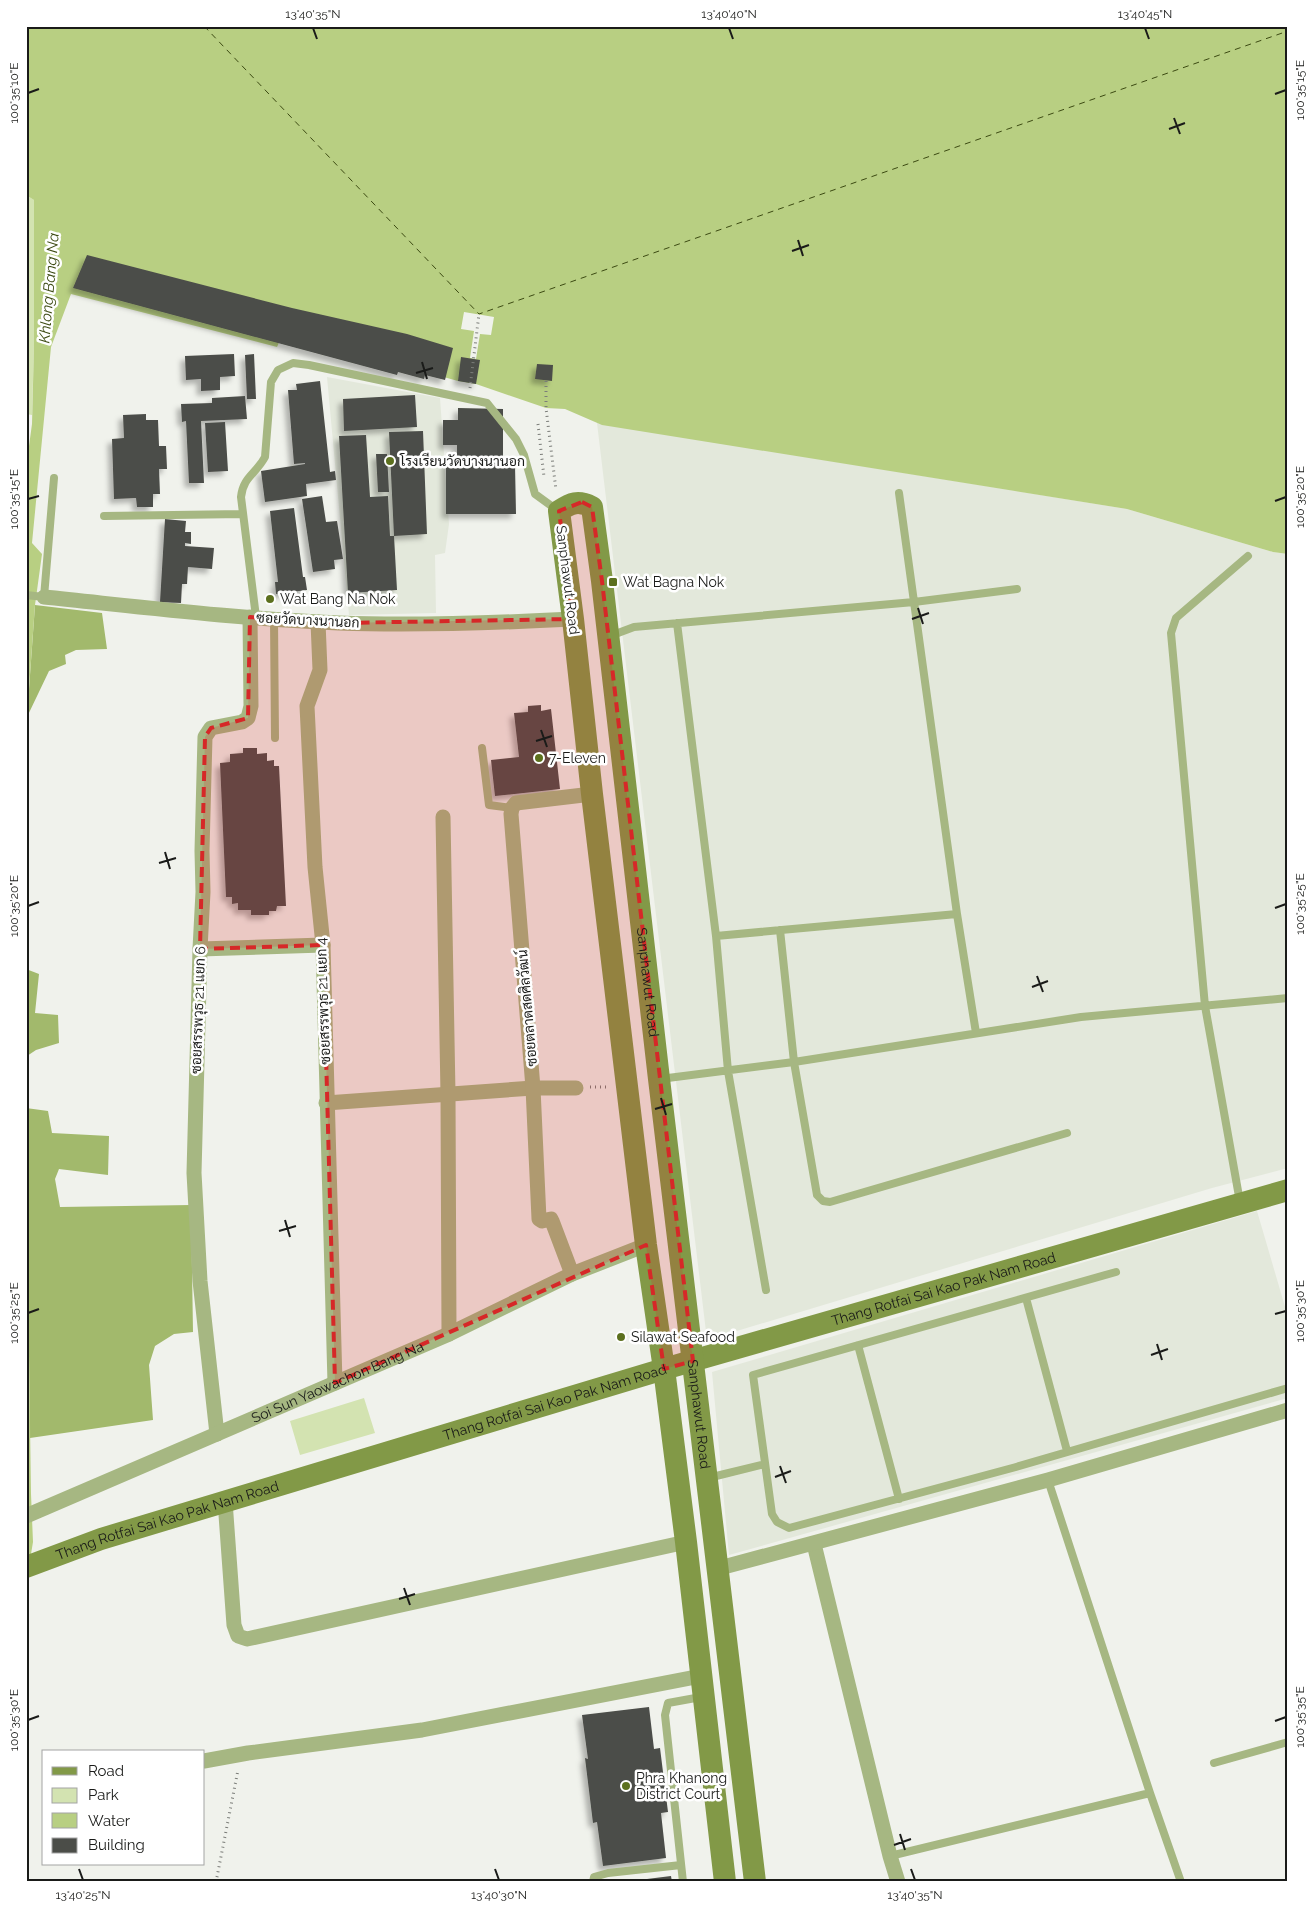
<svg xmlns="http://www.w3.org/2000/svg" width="1314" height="1908" viewBox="0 0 1314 1908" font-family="Raleway,Sarabun,sans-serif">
	<defs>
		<filter id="shadow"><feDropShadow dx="-4.5" dy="4.5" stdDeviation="2.5" flood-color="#0004"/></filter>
	</defs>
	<rect width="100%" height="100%" fill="#f0f2ec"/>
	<path fill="#e3e8db" d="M327 377 440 398 449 524 445 553 435 555 436 613 349 615Z
		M597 423 1127 509 1273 552 1288 554V1168L1212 1188 707 1340Z
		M1257 1211 1288 1317V1398L729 1555 712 1372Z"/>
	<path fill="#d3e3b1" d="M26 195 34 200V345L32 415 26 414Z
		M364 1398 375 1433 300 1455 290 1421Z"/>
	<path fill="#a2b96c" d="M35 605 102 613 107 649 76 650 65 655 66 664 49 671 27 717Z
		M26 969 39 974 35 1013 58 1015 59 1043 36 1050 27 1056Z
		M26 1108 48 1111 52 1133 109 1136 108 1175 59 1169 55 1179 60 1207 191 1205 193 1332 174 1334 155 1346 149 1365 153 1420 30 1438Z"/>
	<path fill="#b8cf82" d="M26 26H1288V554L1273 552 1127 509 602 425 565 409 546 408 476 384 458 381 342 349 290 318 277 347 71 294 51 347 32 543 42 554 35 605 26 730V468L32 424 34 345V200L26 195Z
		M26 1138 31 1494 33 1542 26 1584Z"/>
	<path fill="#f0f2ec" d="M464 312 494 317 491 335 480 334 476 359 470 358 474 331 461 329Z"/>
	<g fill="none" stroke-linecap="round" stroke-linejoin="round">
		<path stroke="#3c4a12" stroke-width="1" stroke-dasharray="6 5" stroke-linecap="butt" d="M204 26 479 314 1288 31"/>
	</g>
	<path fill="#4b4d48" filter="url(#shadow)" d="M87 255 292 308 407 334 453 348 445 380 425 375 424 379 398 372 397 375 73 288Z
		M234 354 235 376 220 377V390L201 391V379L186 380 185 356Z
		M254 354 256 399H247L245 355Z
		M461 357 480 360 476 384 458 381Z
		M537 364 553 365 552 381 535 379Z
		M320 381 330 472 335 471 336 480 306 484 307 496 265 502 261 471 305 464V463L294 464 288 390H297L296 384Z
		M415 395 417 427 344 431 343 399Z
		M245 396 247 419 201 421 204 483H189L186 421 182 422 181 404 212 403V398Z
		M458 408 503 409V465H515L516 514H446V461H457V445H443V420H458Z
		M146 414V420H158L159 446H166L167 469H159L160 494H153V507H137L136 498 114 499 112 439 124 438 123 415Z
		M225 422 228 471 208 472 205 423Z
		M423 431 427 534 394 536 389 432Z
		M366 435 370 497 388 496 390 536H394L397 590 348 593 339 436Z
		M376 454H387L389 492H378Z
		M322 496 326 522 337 521 343 559 334 560 335 569 313 572 302 499Z
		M294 508 303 577H305L307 590 276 594 275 582H278L270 511Z
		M165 519 186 521 185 532H191V544L185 543V546L214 548 212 569 188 567 187 584H182L181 603 160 602Z
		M541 705V711L551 709 560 789 495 796 491 760 519 757 514 713 528 712V706Z
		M243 748H257V754L267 753V761L274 760V766H279L286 906H277L276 911H269V915H251V910H238V903L232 904V897H226L220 763 230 762V754L243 753Z
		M649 1707 654 1749 660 1748 668 1812 661 1813 666 1858 603 1866 597 1822 593 1823 585 1758 588 1759 582 1715Z
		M671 1876 672 1882H631V1881Z"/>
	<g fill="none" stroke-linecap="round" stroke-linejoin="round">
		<path stroke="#7b7d79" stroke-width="3" stroke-dasharray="1 4" stroke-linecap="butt" d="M546 381V408L556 490
			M470 388 479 314
			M538 424 544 477
			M590 1087H609
			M216 1882 238 1770"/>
		<path stroke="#a6b782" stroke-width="8" d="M104 516 243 514
			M26 595 44 597 54 478
			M256 617 241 497C243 477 256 474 265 457L271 382 278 370 293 363 309 365 487 403 516 439 524 455 535 494 557 510
			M274 618 275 738
			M677 623 716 936 728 1071 766 1290
			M610 636 634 627 914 602 1017 589
			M482 748 489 805 512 808
			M957 914 976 1033
			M780 930 794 1062 817 1195 823 1201 830 1202 1067 1133
			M716 936 957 914 899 493
			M660 1079 794 1062 1081 1017 1288 998
			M1240 1202 1205 1006 1171 633 1176 618 1248 556
			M1116 1272 753 1375 772 1514 777 1522 789 1528 1016 1467 1288 1388
			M1026 1298 1067 1451
			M858 1345 899 1499
			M708 1478 765 1464
			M1048 1480 1150 1793 1181 1882
			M1214 1763 1288 1742
			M890 1856 1150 1793
			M593 1882 594 1877 608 1873 681 1865
			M683 1882 665 1715 668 1703 701 1697"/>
		<g stroke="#a6b782" stroke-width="15">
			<path d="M44 597C142 607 240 619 339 623 417 626 495 623 573 619"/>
			<path d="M318 622 320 670 307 706 315 867 323 945 335 1383"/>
			<path d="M443 817 448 1094 449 1334"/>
			<path d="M200 949 323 945"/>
			<path d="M326 1103 533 1088H576"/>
			<path d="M572 1274 552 1221 551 1219 542 1221 539 1219 533 1088 511 814 512 808 516 803 592 794"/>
			<path d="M217 1434 200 1281 194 1173 200 949 203 892 202 851 205 737 211 728 242 722 248 718 251 706 250 617"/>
			<path d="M225 1501 234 1625 238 1636 247 1639 686 1542"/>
			<path id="s1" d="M26 1516 449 1334 572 1274 646 1245"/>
			<path d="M814 1544 890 1856 898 1882"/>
			<path d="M716 1569 1048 1480 1288 1410"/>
			<path d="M204 1761 248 1753 422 1730 701 1676"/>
		</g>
		<g stroke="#829947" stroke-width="22">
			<path id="s2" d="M26 1567 101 1539 664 1369 1288 1190"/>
			<path id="s3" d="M725 1882 686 1542 664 1369 646 1245 592 794 573 619 559 511C571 503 578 500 592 507L602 581 659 1079 755 1882"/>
		</g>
	</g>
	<path fill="#d62828" fill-opacity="0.2" stroke="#d62828" stroke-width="4" stroke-dasharray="10 6" stroke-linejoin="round" d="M582 502 592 507 602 581 693 1361 664 1369 646 1245 335 1383 323 945 200 949 205 737 211 728 248 718 250 617 339 623 573 619 559 511Z"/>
	<path fill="none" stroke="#1a1b19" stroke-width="2" d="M313 28 317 39M729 28 733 39M1145 28 1149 39M28 93 39 89M1275 94 1286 90M1174 118 1180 134M1169 129 1185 123M798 240 803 256M792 251 809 245M422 362 427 379M416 373 433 368M28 499 39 496M1275 501 1286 497M918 608 923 624M912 619 929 613M541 730 547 747M536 741 552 736M165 852 170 869M159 863 176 858M28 906 39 902M1275 908 1286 904M1037 976 1043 992M1032 987 1048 981M661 1098 666 1115M655 1109 672 1104M285 1220 290 1237M279 1231 296 1226M28 1313 39 1309M1275 1314 1286 1311M1157 1344 1162 1360M1151 1355 1168 1349M780 1466 786 1483M775 1477 791 1471M404 1588 410 1605M399 1599 415 1594M28 1720 39 1716M1275 1721 1286 1717M900 1834 905 1850M894 1845 911 1839M79 1869 83 1880M495 1869 499 1880M911 1869 915 1880"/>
	<g fill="#5c701e" stroke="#fff" stroke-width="2">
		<circle cx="390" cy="461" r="5"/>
		<rect x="608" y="577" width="10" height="10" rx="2.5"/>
		<circle cx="270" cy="599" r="5"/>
		<circle cx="539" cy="758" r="5"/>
		<circle cx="621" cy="1337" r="5"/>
		<circle cx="626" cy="1786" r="5"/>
	</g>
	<g text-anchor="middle" stroke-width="5" stroke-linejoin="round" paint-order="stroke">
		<g font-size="14" fill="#1a1b19" stroke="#fff" text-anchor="start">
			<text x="400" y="466">โรงเรียนวัดบางนานอก</text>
			<text x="623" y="587">Wat Bagna Nok</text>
			<text x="280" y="604">Wat Bang Na Nok</text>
			<text x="549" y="763">7-Eleven</text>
			<text x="631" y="1342">Silawat Seafood</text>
			<text x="636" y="1783">Phra Khanong<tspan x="636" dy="16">District Court</tspan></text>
		</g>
		<g font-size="14" fill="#1a1b19" stroke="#fff">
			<text transform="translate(568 580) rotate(83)" y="5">Sanphawut Road</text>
			<text transform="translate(308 620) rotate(3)" y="5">ซอยวัดบางนานอก</text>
			<text dy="5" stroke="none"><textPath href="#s3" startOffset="1895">Sanphawut Road</textPath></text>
			<text transform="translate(323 1001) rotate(-92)" y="5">ซอยสรรพวุธ 21 แยก 4</text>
			<text transform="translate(527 1008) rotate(-95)" y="5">ซอยตลาดสดศิลวัฒน์</text>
			<text transform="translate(198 1010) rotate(-88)" y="5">ซอยสรรพวุธ 21 แยก 6</text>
			<text dy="5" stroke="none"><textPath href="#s2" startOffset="959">Thang Rotfai Sai Kao Pak Nam Road</textPath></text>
			<text dy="5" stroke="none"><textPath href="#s1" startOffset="339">Soi Sun Yaowachon Bang Na</textPath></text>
			<text dy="5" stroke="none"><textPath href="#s2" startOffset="554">Thang Rotfai Sai Kao Pak Nam Road</textPath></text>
			<text dy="5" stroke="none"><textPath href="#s3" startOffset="2330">Sanphawut Road</textPath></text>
			<text dy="5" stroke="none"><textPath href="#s2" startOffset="149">Thang Rotfai Sai Kao Pak Nam Road</textPath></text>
		</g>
		<g font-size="15" font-style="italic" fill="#3c4a12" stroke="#fff">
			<text transform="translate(49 288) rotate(-85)" y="5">Khlong Bang Na</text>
		</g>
	</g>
	<rect width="1314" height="1908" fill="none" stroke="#ffffff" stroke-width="55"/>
	<rect x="42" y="1750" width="162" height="115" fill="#ffffff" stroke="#a3a4a3"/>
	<rect x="52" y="1767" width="25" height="8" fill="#829947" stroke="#a3a4a3"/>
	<text x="88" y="1776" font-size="15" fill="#1a1b19">Road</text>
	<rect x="52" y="1788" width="25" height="15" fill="#d3e3b1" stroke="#a3a4a3"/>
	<text x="88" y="1800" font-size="15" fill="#1a1b19">Park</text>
	<rect x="52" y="1813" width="25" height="15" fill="#b8cf82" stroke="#a3a4a3"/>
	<text x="88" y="1826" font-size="15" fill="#1a1b19">Water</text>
	<rect x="52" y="1838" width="25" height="15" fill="#4b4d48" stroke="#a3a4a3"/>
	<text x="88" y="1850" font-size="15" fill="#1a1b19">Building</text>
	<rect x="28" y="28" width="1258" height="1852" fill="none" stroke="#1a1b19" stroke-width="2"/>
	<g font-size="12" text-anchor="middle" fill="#1a1b19">
		<text x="313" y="18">13°40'35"N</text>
		<text x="729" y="18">13°40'40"N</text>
		<text x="1145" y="18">13°40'45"N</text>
		<text transform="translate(1300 90) rotate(-90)" y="4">100°35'15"E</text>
		<text transform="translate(14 93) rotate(-90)" y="4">100°35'10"E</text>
		<text transform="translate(1300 497) rotate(-90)" y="4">100°35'20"E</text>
		<text transform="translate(14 499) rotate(-90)" y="4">100°35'15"E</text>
		<text transform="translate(1300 904) rotate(-90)" y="4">100°35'25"E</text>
		<text transform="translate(14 906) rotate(-90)" y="4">100°35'20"E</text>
		<text transform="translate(1300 1311) rotate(-90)" y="4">100°35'30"E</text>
		<text transform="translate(14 1313) rotate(-90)" y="4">100°35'25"E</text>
		<text transform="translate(1300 1717) rotate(-90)" y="4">100°35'35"E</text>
		<text transform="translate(14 1720) rotate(-90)" y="4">100°35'30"E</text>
		<text x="83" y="1899">13°40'25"N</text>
		<text x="499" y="1899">13°40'30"N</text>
		<text x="915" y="1899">13°40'35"N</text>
	</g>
</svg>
